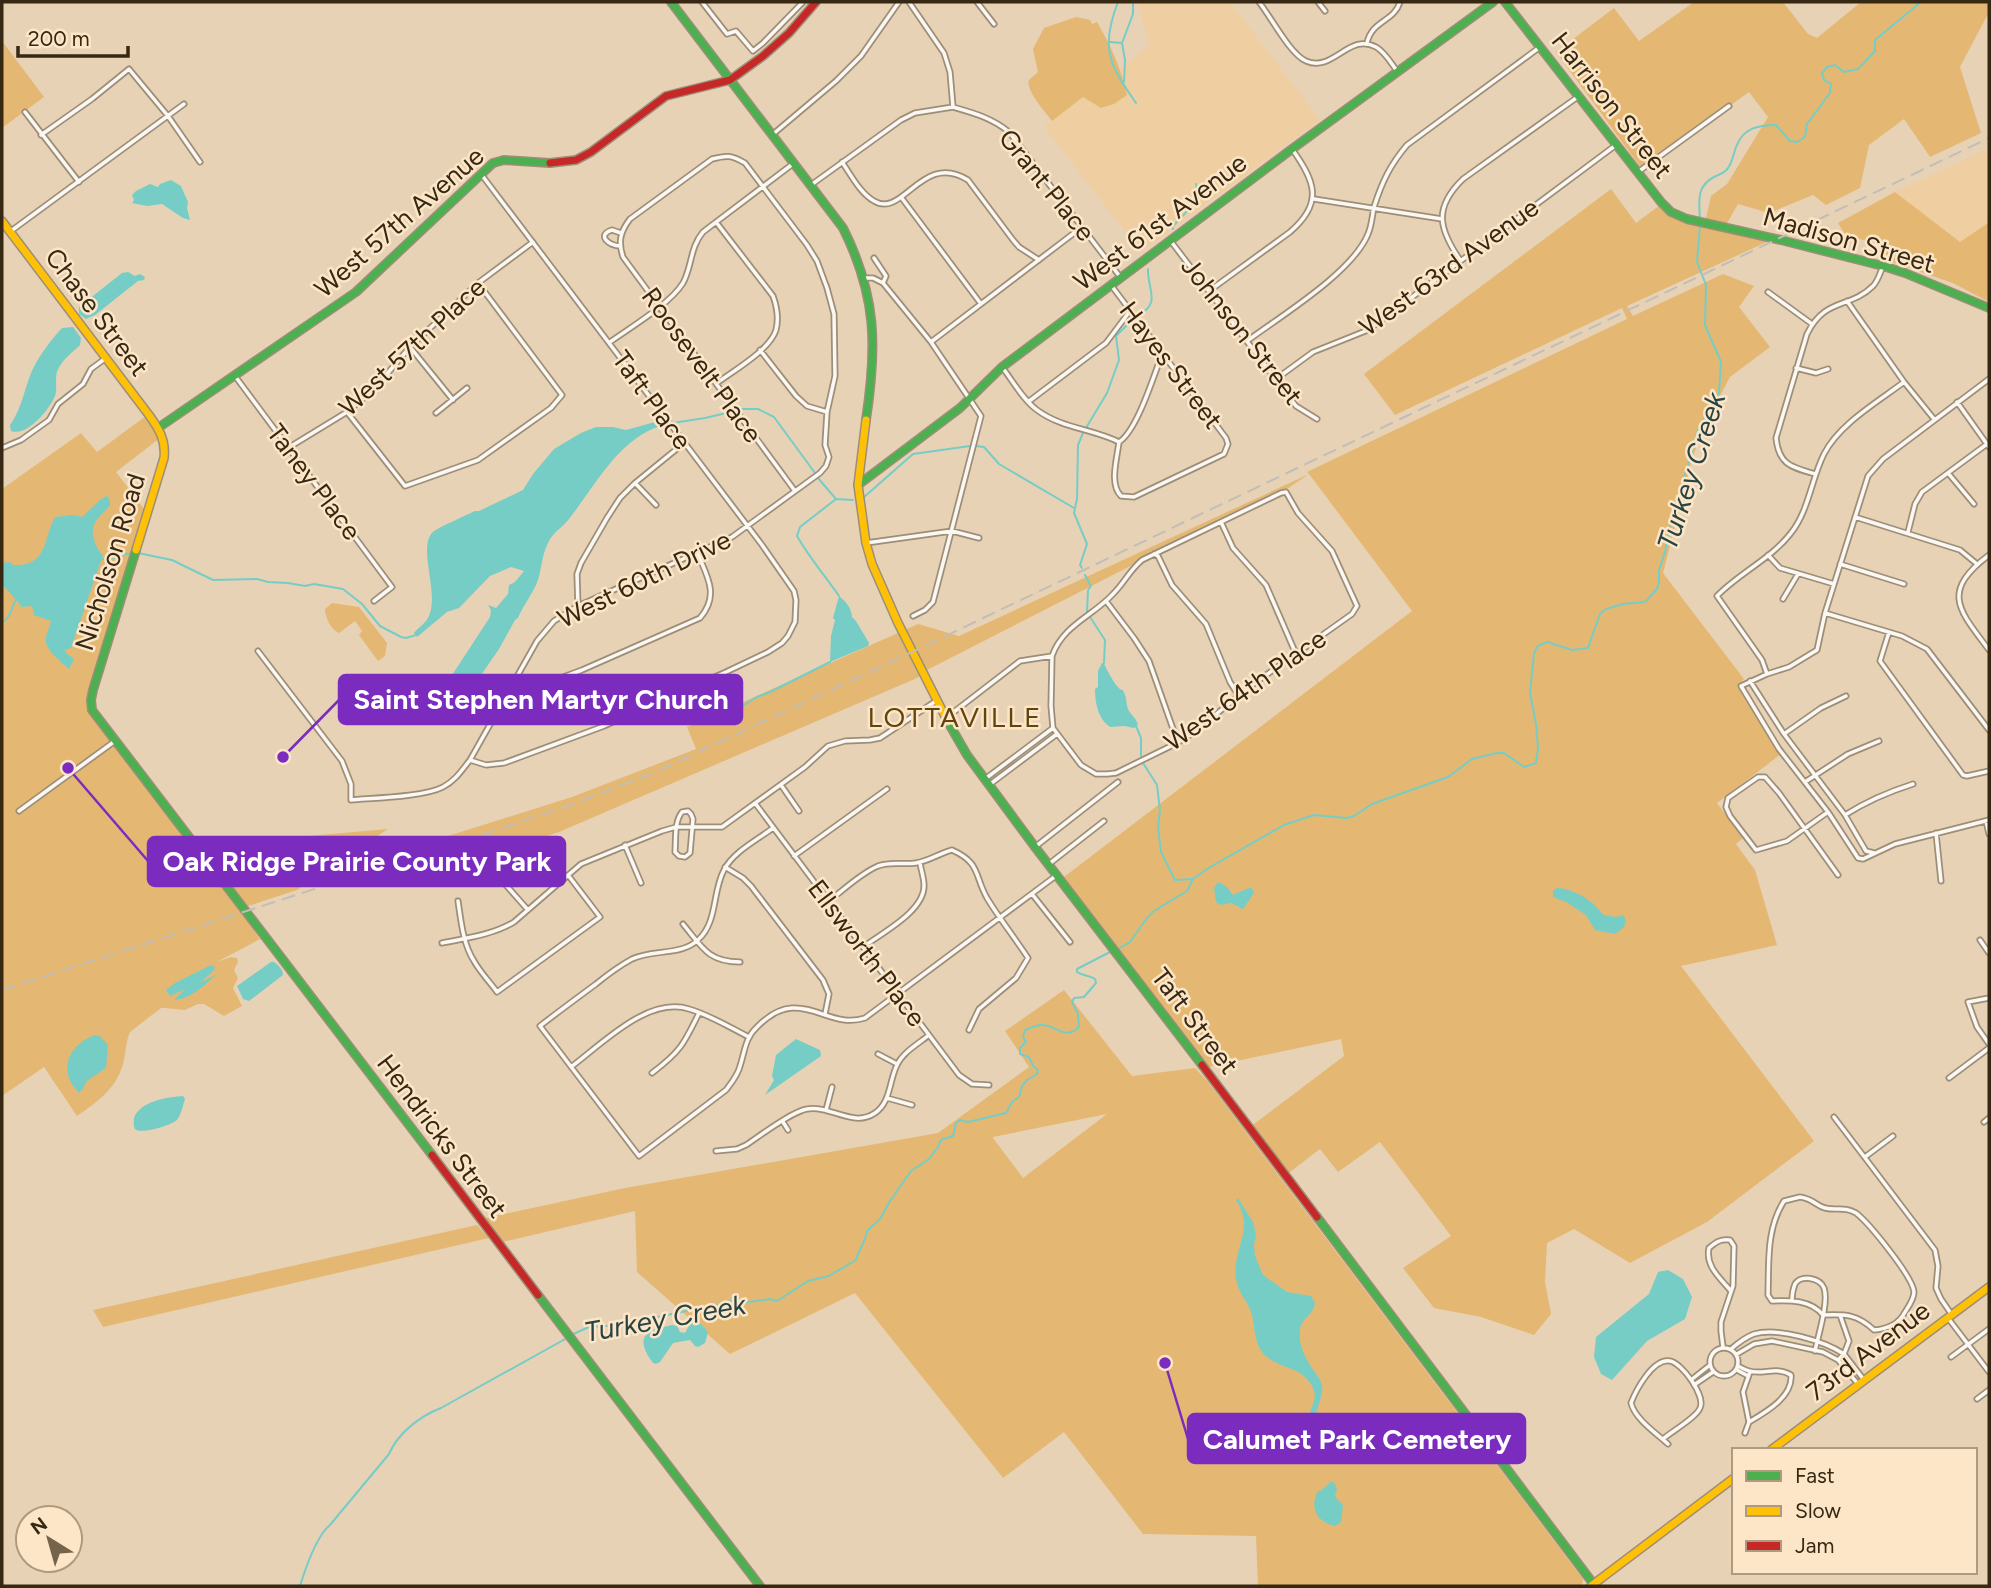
<svg xmlns="http://www.w3.org/2000/svg" width="1991" height="1588" viewBox="0 0 1991 1588" font-family="Figtree,sans-serif">
	<rect width="100%" height="100%" fill="#e7d2b6"/>
	<path fill="#efcfa2" d="M1137 2H1230L1320 120 1141 252 1044 127 1083 97 1126 95 1121 68 1150 45Z
		M1989 148V222L1960 242 1895 192Z"/>
	<path fill="#e4b872" fill-rule="evenodd" d="M1694 2H1783L1808 34 1817 38 1861 2H1988L1989 12 1960 67 1981 133 1930 157 1904 119 1869 145 1860 188 1826 205 1813 195 1769 213 1738 204 1726 225 1705 223 1711 196 1727 184 1768 117 1749 92 1642 169 1556 52 1614 8 1639 41Z
		M1076 17 1090 20 1092 24 1097 22C1111 46 1121 68 1127 95L1114 104 1101 108 1083 97 1052 121C1046 113 1025 90 1029 80 1031 78 1036 74 1038 72L1033 49 1044 28Z
		M2 41 44 97 2 128Z
		M1611 189 1636 223 1660 205 1681 220 1771 240 1627 306 1633 316 1723 274 1754 286 1739 307 1770 347 1730 377 1705 424 1693 456 1663 573 1744 679 1737 686 1781 754 1717 803 1743 838 1736 844 1755 870 1777 945 1681 966 1814 1141 1707 1222 1630 1263 1574 1229 1547 1243 1545 1282 1551 1314 1534 1335 1481 1317 1434 1308 1403 1268 1451 1236 1380 1142 1338 1172 1320 1149 1286 1175 1250 1127 1344 1056 1341 1039 1208 1067 1064 877 1412 611 1309 474 1281 493 1154 554 927 670 917 678 559 832 425 878 413 847 572 797 696 749 687 727 918 624 959 636 1309 474 1307 472 1627 319 1622 308 1395 415 1364 374Z
		M1895 192 1960 242 1988 223 1989 302 1953 283 1883 259 1886 245 1846 236 1838 223Z
		M146 416 159 432 160 438 116 472 144 509 87 708 193 846 388 829 297 890 239 909 260 939 217 962 231 957 237 958 238 962 234 970 238 978 233 988 242 1006 224 1016 204 1004H198L185 1010 165 1008H161L130 1032C126 1041 126 1050 124 1060 118 1087 99 1101 77 1116L44 1067 2 1096V489L81 433 97 452Z
		M332 603 359 607 387 643 385 656 378 661 359 635 362 631 355 621 339 633C331 630 325 617 325 609Z
		M1064 990 1132 1076 1195 1068 1208 1082 1583 1579 1582 1586H1258L1256 1536 1143 1534 1064 1432 1003 1478 855 1293 730 1354 637 1272 635 1211 498 1243 481 1219 625 1188 938 1133 1029 1067 1005 1031ZM1107 1114 1023 1178 993 1138V1137Z
		M477 1225 489 1238 103 1327 93 1310Z"/>
	<path fill="#76cdc6" d="M171 180 181 186 188 202 187 208 190 220 183 218 162 204 147 206 132 203 134 200 132 195 136 191 150 184 158 187 160 184Z
		M128 272 135 276 140 274 145 277 144 280 138 281 95 315 86 319 79 314V307L122 273Z
		M73 327 81 338 80 345C73 352 63 359 58 369 54 378 58 387 55 396 49 410 27 437 11 431L10 425C21 410 24 391 31 373 38 357 50 341 62 328Z
		M655 422 662 423 664 425C620 436 595 486 569 519 563 527 552 533 548 543 541 556 542 572 536 585 531 596 523 606 518 618L515 620 499 649 459 707 448 708V703L443 700 441 692 490 617 491 610 488 605 496 608 508 594 509 585 515 582 524 571 511 567 490 576 459 608 447 612 417 637 414 633C419 627 426 623 429 616 439 593 419 551 431 534 434 529 467 515 475 511H479L523 490 533 474 554 449 581 433 596 427H613L626 430Z
		M107 496 110 500V505C100 518 89 522 94 540 97 547 98 551 103 555L71 648 65 650 66 653 74 659 69 669C61 661 43 649 46 637 47 631 50 627 51 621L34 615 32 606 22 607 5 587 2 588V563L10 562 13 565C48 567 43 539 55 517L73 515 82 517 101 499Z
		M839 596C847 603 851 607 852 617L856 621 869 643 868 646 830 662 831 636 835 620 833 618Z
		M1102 663H1104C1105 667 1114 683 1118 687 1123 693 1122 686 1125 695 1127 700 1126 706 1129 711 1133 717 1136 718 1138 725L1134 728 1124 726 1110 727C1098 719 1095 703 1095 689L1098 687V671Z
		M1218 882 1227 887 1233 895 1251 887 1254 893 1243 909 1231 903 1220 905 1216 902 1214 888Z
		M1557 888C1568 888 1582 895 1591 902 1596 905 1599 911 1604 915L1616 917 1623 915 1626 920 1624 927 1615 934 1595 930 1586 915 1566 902 1553 897V891Z
		M271 962H274C278 965 283 969 283 975L249 1001 243 999 237 986Z
		M211 965 215 967 214 970 200 983 217 974C205 985 191 999 174 1000L185 989 170 996 166 990 175 983Z
		M95 1035 100 1036 108 1045 106 1068 87 1081 82 1090 79 1093C57 1071 68 1045 95 1035Z
		M796 1039 820 1050 821 1056 765 1095 774 1080 772 1076 776 1055Z
		M183 1096 185 1099C183 1105 181 1115 177 1120 172 1125 140 1135 135 1129 133 1127 134 1120 134 1118 140 1101 168 1097 183 1096Z
		M1238 1198 1253 1222 1256 1235 1254 1245 1255 1256 1263 1275 1287 1292 1311 1296 1315 1303C1314 1315 1301 1318 1300 1330 1298 1346 1306 1359 1314 1371 1317 1375 1321 1380 1322 1385 1324 1394 1314 1419 1310 1427 1304 1413 1321 1401 1312 1386 1301 1366 1283 1370 1267 1357 1253 1346 1256 1327 1251 1312 1248 1302 1239 1294 1237 1283 1229 1250 1257 1232 1236 1200Z
		M1668 1270 1683 1279 1692 1297 1685 1319 1647 1341 1612 1380 1601 1374 1594 1357 1596 1337 1649 1294 1658 1272Z
		M694 1322 701 1324 708 1332 705 1343 698 1347 695 1346 690 1340 673 1343 660 1362 656 1364 653 1363C634 1337 645 1331 672 1325L677 1326 680 1332 685 1333 690 1324Z
		M1331 1482H1334L1337 1490 1335 1495 1336 1498 1343 1505 1341 1522 1335 1526C1317 1522 1309 1508 1318 1491H1320Z"/>
	<g fill="none" stroke-linecap="round" stroke-linejoin="round">
		<path stroke="#76cdc6" stroke-width="2" d="M1118 2C1100 48 1109 64 1136 103
			M1110 42 1122 43
			M1124 82 1125 60 1122 43 1133 14V2
			M1700 220C1699 202 1696 186 1714 177 1720 174 1725 173 1728 168 1733 161 1733 155 1736 147 1743 128 1758 125 1776 125L1790 141 1797 142 1805 137 1807 124 1830 93 1831 84 1824 80 1822 73 1827 67 1835 65 1844 72 1858 69 1875 51V40L1921 2
			M1173 229 1172 227 1175 224C1185 213 1201 200 1196 184
			M1138 315C1162 304 1147 288 1148 269
			M741 409H758L774 417 815 473
			M673 423 705 418 731 412
			M1086 428 1107 393 1119 360 1116 336 1133 319
			M976 446 984 447 999 464 1074 508
			M818 478 836 499 853 500
			M863 498 913 454 970 446
			M836 499 800 527 797 536C809 557 825 576 839 596
			M138 553 172 560 213 580 257 579 268 582 288 583 305 586 314 584 343 589 362 604 380 626 401 637 406 638 416 635
			M102 559H108L131 553
			M1082 568 1080 565 1087 544 1074 513 1077 499 1078 445 1083 433
			M1085 575 1091 586 1088 590 1087 612
			M1090 617 1105 640 1104 663
			M2 622C12 617 10 609 16 600
			M710 723 718 721 757 697 770 692 830 662
			M1136 726 1141 738V756
			M1143 763 1157 785 1160 810 1158 827 1161 852 1175 880 1192 879
			M1118 949 1130 942 1147 918 1154 911 1187 891 1193 879 1207 869 1284 825 1314 815 1347 818 1354 816 1372 804 1448 777 1472 759 1497 753H1504L1524 767 1536 763 1538 748 1536 724 1530 693 1534 653 1538 646 1547 642 1572 650 1588 648 1600 614 1606 609 1623 604 1645 602 1657 589 1659 582V570L1665 552 1673 511 1689 462 1698 430 1719 393 1721 362 1705 325 1706 285 1697 262 1700 226
			M571 1335 589 1327 620 1325 700 1308H708L731 1301 742 1303 770 1299 777 1301 808 1281 829 1276 856 1260C858 1250 866 1242 867 1231L880 1219 890 1201 911 1171 929 1159 938 1147 941 1140 953 1136 956 1123 960 1120 968 1122 1006 1113 1012 1102 1019 1097 1022 1086 1027 1080 1037 1074 1038 1070 1033 1066 1029 1057 1020 1054V1048L1026 1042 1023 1037 1025 1030C1030 1028 1036 1025 1042 1025 1056 1025 1065 1041 1079 1027L1078 1014 1072 1002 1074 998 1084 997 1096 983 1095 979C1089 975 1083 976 1077 972V969L1112 951
			M300 1586C305 1570 317 1535 330 1525L389 1454C398 1433 420 1416 441 1408L567 1338"/>
		<defs>
			<path id="street" d="M702 2 727 34 736 31 753 51 763 43 803 2
				M909 2 944 53 950 72 953 107C974 113 992 118 1009 132L1121 278
				M977 2 994 24
				M1259 2C1271 17 1290 54 1306 61 1333 73 1349 32 1376 47 1385 52 1391 63 1397 71
				M1318 2 1325 11
				M1367 43C1372 20 1394 22 1400 2
				M25 112 79 182
				M41 135 92 99 129 69 168 116 200 162
				M772 135 836 81 861 56 899 2
				M842 162C851 175 860 193 874 201 903 219 922 151 968 180L1013 240 1019 247 1039 260
				M1638 172 1729 106
				M811 185 901 120 915 113 953 107
				M901 197 981 304
				M1314 199 1442 219
				M716 222 773 296C777 307 779 318 776 330 770 350 733 371 717 383
				M11 231 184 104
				M1170 240 1296 406 1317 419
				M620 246C609 246 596 235 612 230L621 233
				M874 258 886 276 883 283
				M1460 260C1439 229 1433 208 1463 179L1579 96
				M863 278H873L883 283 931 342 981 416 933 602 925 610 913 616
				M1111 285 1226 438 1228 444 1224 454 1134 497 1121 496C1109 484 1117 459 1119 442 1137 431 1154 375 1162 354
				M1209 291 1290 232C1324 203 1315 181 1292 149
				M1768 292 1812 324
				M1847 301 1904 382 1934 419
				M1247 341C1281 316 1353 272 1368 234 1372 225 1372 216 1374 207 1382 182 1390 165 1407 145L1540 47
				M610 342C631 327 670 304 683 283 692 267 690 247 703 232L794 163
				M931 342 1082 227
				M410 347 453 400
				M760 350 796 396 807 406 827 412
				M1002 367C1013 381 1023 400 1037 410 1061 428 1093 429 1119 442
				M1796 368 1816 373 1828 369
				M235 376 392 587 374 601
				M1276 379 1313 352 1368 330 1616 145
				M1989 379 1883 459 1868 476 1825 613 1817 650 1789 667 1767 674 1741 686 1779 749 1828 812 1858 858 1863 859 1895 844 1989 820
				M1028 402 1106 343 1130 311
				M1957 402 1989 447
				M347 412 405 486 478 460 551 408 562 395 478 283
				M436 413 467 388
				M2 448 21 440 49 420 58 404 83 384 91 369 106 358
				M288 448 347 412 375 388 410 347 478 283 533 242
				M1948 473 1974 504
				M1815 474C1791 467 1779 465 1776 438L1807 334C1825 297 1850 309 1873 286 1878 281 1880 273 1883 266
				M635 483 656 505
				M1855 517 1960 550 1977 564
				M1221 522 1233 548 1266 585 1296 654
				M1908 532 1915 504 1922 492 1987 444
				M866 543 952 531 979 538
				M1154 554 1158 556 1172 585 1206 624 1230 682 1239 696
				M1768 555 1780 568 1834 584
				M1989 555C1940 592 1959 610 1989 650
				M1840 564 1904 584
				M1783 599 1798 574
				M1106 601 1134 638 1149 661 1178 743
				M578 606 577 574 581 563 607 518 620 498 635 483 684 443
				M1825 613 1902 636 1927 649 1989 730
				M1889 632 1880 661 1963 775 1967 776 1989 771
				M258 651 342 761 351 784V800C374 798 424 797 443 787 455 781 462 770 470 760L537 641 554 621 578 606 732 537 820 473 826 466 829 457 825 445 827 412 835 376 834 314 827 288 817 261 807 245 745 163C731 155 727 155 712 159L630 219C620 232 618 242 623 257L795 491
				M1767 674 1762 660 1717 596C1739 573 1771 559 1791 533 1809 510 1811 480 1824 454 1839 424 1879 401 1904 382
				M517 677 535 684 547 683 582 670 700 618C720 595 707 576 697 552
				M1750 681 1784 734 1845 815 1866 851 1874 853
				M946 718 1020 661 1052 656C1063 625 1093 616 1113 594 1124 583 1130 570 1142 560L1281 493 1286 492 1298 513 1332 551 1357 606 1352 614 1252 685 1193 733 1175 744 1116 773 1107 774H1096L1081 765 1053 728 1051 706 1052 656
				M1784 734 1821 708 1846 696
				M470 760 486 765 504 763 604 726 726 672 768 652 782 643 788 636 795 622 796 600 794 591 762 545 481 174
				M985 779 1053 728
				M1805 782 1848 754 1879 741
				M781 785 799 811
				M989 785 1057 734
				M755 803 959 1075 972 1084 989 1085
				M19 811 115 741
				M688 811 691 814 693 819 690 853 685 857 679 856 675 852C676 839 674 822 682 812Z
				M1828 812 1787 841 1756 850 1730 816 1726 807 1728 798 1758 777H1765L1779 793 1838 875
				M1845 815C1867 801 1888 792 1913 784
				M1986 821 1989 834
				M773 828C757 840 733 852 724 870 712 892 718 922 698 940 681 956 652 949 632 959 619 966 607 975 596 984 577 998 558 1012 540 1026L639 1156 726 1090C732 1082 738 1075 740 1066 745 1051 745 1038 757 1027 800 983 826 1031 865 1018L1057 875
				M1936 833 1941 881
				M625 845 641 883
				M1035 847 1118 782
				M794 856 887 789
				M1049 864 1104 821
				M725 867 743 878 751 886 823 980 829 994 825 1014
				M505 884 528 910
				M1032 894 1070 942
				M458 901C461 921 463 944 474 961 480 972 490 982 497 992L600 917 568 875
				M828 902C842 891 861 873 878 866 891 861 902 865 916 863 929 861 940 853 952 850 981 863 974 875 987 898 999 918 1015 938 1028 958L1016 978 979 1009 969 1030
				M683 924C702 947 708 962 740 962
				M1980 940 1989 953
				M442 943C467 938 492 935 514 922L581 864 662 831 676 827H722L805 767 828 746 845 741 870 740 880 738 936 701
				M863 947C882 933 925 911 924 885 924 878 921 870 920 863
				M1989 998 1968 1002 1977 1027 1989 1044
				M878 1054 897 1064
				M571 1067C602 1044 648 996 689 1009 710 1015 729 1027 749 1037
				M652 1073C680 1052 684 1044 699 1013
				M1949 1078 1989 1048
				M887 1098 912 1105
				M826 1110 832 1087
				M1834 1117 1935 1250 1938 1266 1936 1288 1941 1299 1952 1315
				M783 1122 788 1130
				M1984 1122 1989 1118
				M716 1151 737 1149 746 1145C761 1135 791 1112 807 1109 831 1105 853 1128 875 1113 891 1102 889 1081 897 1065 903 1052 918 1044 929 1035
				M1865 1157 1893 1136
				M1800 1197C1814 1199 1816 1206 1825 1208 1836 1211 1845 1206 1856 1213 1869 1223 1913 1277 1914 1292 1914 1299 1909 1306 1905 1312 1899 1324 1887 1329 1874 1330 1857 1314 1845 1314 1823 1315 1811 1300 1790 1300 1772 1301L1768 1295C1769 1263 1766 1229 1784 1201Z
				M1792 1301C1792 1296 1793 1289 1795 1284 1801 1274 1820 1278 1824 1288 1829 1302 1818 1336 1815 1351
				M1948 1318 1989 1372
				M1723 1347 1721 1331V1322L1733 1286 1734 1246 1730 1240C1720 1239 1716 1242 1709 1248 1705 1266 1720 1278 1731 1291
				M1710 1362a14 14 0 1 1 28 0a14 14 0 1 1-28 0Z
				M1731 1349C1738 1343 1746 1337 1754 1334 1778 1327 1824 1341 1844 1354L1864 1380
				M1737 1354 1754 1344 1772 1341 1823 1352 1838 1360 1858 1384
				M1951 1357 1989 1329
				M1838 1360 1844 1354 1849 1341 1840 1315
				M1738 1366C1742 1368 1745 1370 1749 1371 1763 1375 1777 1366 1791 1375 1793 1397 1766 1412 1749 1422
				M1737 1370 1748 1376
				M1691 1380 1710 1365
				M1694 1385 1713 1372
				M1977 1399 1989 1390
				M1745 1433 1749 1422 1743 1392 1750 1372
				M1663 1439C1671 1432 1697 1417 1700 1408 1706 1396 1682 1363 1670 1361 1653 1358 1636 1390 1631 1403 1635 1419 1656 1433 1668 1444"/>
			<path id="fast" d="M671 2 843 228C877 296 877 347 866 420
				M1505 2 1661 202 1671 212 1687 219 1781 240 1883 266 1905 273 1989 308
				M158 428 356 292 493 163 504 160 550 163
				M858 485 960 408 1002 367 1292 149 1493 2
				M136 550 93 690 91 700 92 710 432 1155
				M948 722 967 755 1035 847 1202 1065
				M1317 1217 1595 1586
				M538 1295 760 1586"/>
			<path id="slow" d="M2 221 149 415C159 429 166 440 164 458L136 550
				M866 420 858 485 866 543 872 564 898 623 948 722
				M1771 1450 1989 1287
				M1591 1586 1734 1478"/>
			<path id="jam" d="M550 163 576 160 591 152 666 96 730 80 763 56 789 33 816 2
				M1202 1065 1317 1217
				M432 1155 538 1295"/>
		</defs>
		<use href="#street" stroke="#9d8e78" stroke-width="7"/>
		<use href="#fast" stroke="#9d8e78" stroke-width="10"/>
		<use href="#slow" stroke="#9d8e78" stroke-width="10"/>
		<use href="#jam" stroke="#9d8e78" stroke-width="10"/>
		<use href="#street" stroke="#fbf8f4" stroke-width="3.5"/>
		<use href="#fast" stroke="#4caf50" stroke-width="7"/>
		<use href="#slow" stroke="#ffc107" stroke-width="7"/>
		<use href="#jam" stroke="#c62828" stroke-width="7"/>
		<path stroke="#c2beb6" stroke-width="2" stroke-dasharray="14 7" stroke-linecap="butt" d="M2 990 488 833 573 804 653 773 912 652 1989 138"/>
	</g>
	<g text-anchor="middle" stroke-width="5" stroke-linejoin="round" paint-order="stroke">
		<g font-size="26" fill="#362813" stroke="#fce6c7">
			<text transform="translate(1612 105) rotate(52)" y="9">Harrison Street</text>
			<text transform="translate(1047 185) rotate(51)" y="9">Grant Place</text>
			<text transform="translate(399 222) rotate(-41)" y="9">West 57th Avenue</text>
			<text transform="translate(1160 222) rotate(-37)" y="9">West 61st Avenue</text>
			<text transform="translate(1849 240) rotate(16)" y="9">Madison Street</text>
			<text transform="translate(1449 267) rotate(-36)" y="9">West 63rd Avenue</text>
			<text transform="translate(97 312) rotate(53)" y="9">Chase Street</text>
			<text transform="translate(1242 331) rotate(52)" y="9">Johnson Street</text>
			<text transform="translate(412 347) rotate(-43)" y="9">West 57th Place</text>
			<text transform="translate(702 365) rotate(54)" y="9">Roosevelt Place</text>
			<text transform="translate(1171 365) rotate(53)" y="9">Hayes Street</text>
			<text transform="translate(652 400) rotate(54)" y="9">Taft Place</text>
			<text transform="translate(314 482) rotate(53)" y="9">Taney Place</text>
			<text transform="translate(110 562) rotate(-73)" y="9">Nicholson Road</text>
			<text transform="translate(644 579) rotate(-26)" y="9">West 60th Drive</text>
			<text transform="translate(1245 690) rotate(-35)" y="9">West 64th Place</text>
			<text transform="translate(867 953) rotate(53)" y="9">Ellsworth Place</text>
			<text transform="translate(1195 1021) rotate(53)" y="9">Taft Street</text>
			<text transform="translate(442 1136) rotate(53)" y="9">Hendricks Street</text>
			<text transform="translate(1868 1351) rotate(-37)" y="9">73rd Avenue</text>
		</g>
		<g font-size="28" font-style="italic" fill="#274344" stroke="#fce6c7">
			<text transform="translate(1691 471) rotate(-72)" y="10">Turkey Creek</text>
			<text transform="translate(665 1318) rotate(-10)" y="10">Turkey Creek</text>
		</g>
		<g font-size="28" letter-spacing="2" fill="#62440d" stroke="#fce6c7">
			<text x="955" y="727">LOTTAVILLE</text>
		</g>
	</g>
	<path fill="none" stroke="#7b2cbf" stroke-width="2.5" d="M283 757L339 700M68 768L148 861M1165 1363L1188 1439"/>
	<g fill="#7b2cbf" stroke="#fce6c7" stroke-width="2.5">
		<circle cx="283" cy="757" r="7"/>
		<circle cx="68" cy="768" r="7"/>
		<circle cx="1165" cy="1363" r="7"/>
	</g>
	<g fill="#7b2cbf" stroke="#7b2cbf" stroke-width="2.5">
		<rect x="339" y="675" width="403" height="49" rx="7"/>
		<rect x="148" y="837" width="417" height="49" rx="7"/>
		<rect x="1188" y="1414" width="337" height="49" rx="7"/>
	</g>
	<g font-size="28" text-anchor="middle" font-weight="bold" fill="#fff">
		<text x="541" y="709">Saint Stephen Martyr Church</text>
		<text x="357" y="871">Oak Ridge Prairie County Park</text>
		<text x="1357" y="1449">Calumet Park Cemetery</text>
	</g>
	<rect width="1991" height="1588" fill="none" stroke="#362813" stroke-width="7"/>
	<rect x="1732" y="1448" width="245" height="126" fill="#fce6c7" stroke="#ad9a7f" stroke-width="2"/>
	<rect x="1746" y="1471" width="35" height="10" fill="#4caf50" stroke="#ad9a7f" stroke-width="2"/>
	<text x="1795" y="1483" font-size="21" fill="#362813">Fast</text>
	<rect x="1746" y="1506" width="35" height="10" fill="#ffc107" stroke="#ad9a7f" stroke-width="2"/>
	<text x="1795" y="1518" font-size="21" fill="#362813">Slow</text>
	<rect x="1746" y="1541" width="35" height="10" fill="#c62828" stroke="#ad9a7f" stroke-width="2"/>
	<text x="1795" y="1553" font-size="21" fill="#362813">Jam</text>
	<g transform="translate(49 1539) rotate(323)"><circle r="33" fill="#fce6c7" stroke="#ad9a7f" stroke-width="2"/>
	<path d="M0-5L12 26L0 18L-12 26Z" fill="#74644c"/>
	<text y="-10" font-size="19" font-weight="bold" text-anchor="middle" fill="#362813">N</text>
	</g>
	<path d="M18 46v10h110v-10" fill="none" stroke="#362813" stroke-width="3.5"/>
	<text x="28" y="46" font-size="21" fill="#362813" stroke="#fce6c7" stroke-width="5" paint-order="stroke">200 m</text>
</svg>
